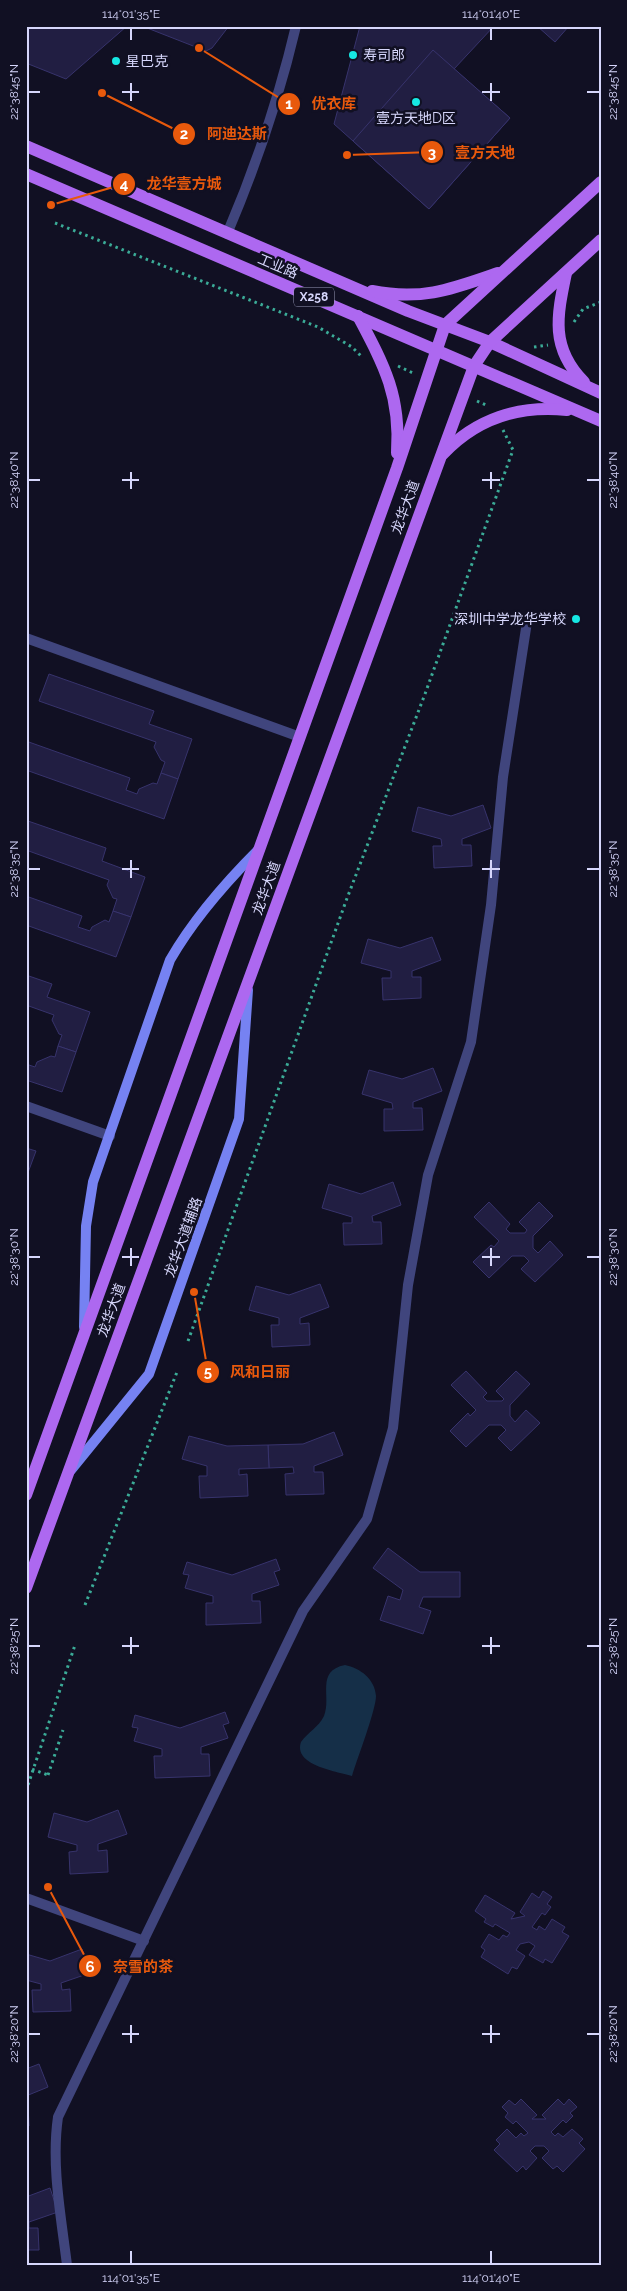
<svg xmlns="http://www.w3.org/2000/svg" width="627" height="2291" font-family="Raleway,'Noto Sans SC',sans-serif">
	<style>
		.water { fill: #152f48 }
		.building { fill: #211e42; stroke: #37336c }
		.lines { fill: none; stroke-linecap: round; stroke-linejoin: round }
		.path { stroke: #3bab97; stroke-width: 3; stroke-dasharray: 2.5 4; stroke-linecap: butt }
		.minor { stroke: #40457d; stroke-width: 10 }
		.secondary { stroke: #7682f2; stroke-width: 10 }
		.primary { stroke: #ad68f0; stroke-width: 12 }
		.path-bridge { stroke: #3bab97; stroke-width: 3; stroke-dasharray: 2.5 4; stroke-linecap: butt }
		.ticks { fill: none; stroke: #d6d6fb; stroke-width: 2 }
		.poi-dot { fill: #16e7e3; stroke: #111023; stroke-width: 2 }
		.labels { text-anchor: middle; stroke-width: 5; stroke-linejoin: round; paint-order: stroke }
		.shield { fill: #111023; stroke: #9b9bba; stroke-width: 1 }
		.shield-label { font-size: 12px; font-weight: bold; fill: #d6d6fb }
		.poi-label { font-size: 14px; fill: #d6d6fb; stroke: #111023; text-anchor: start }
		.street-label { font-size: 14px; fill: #d6d6fb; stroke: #111023 }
		.leader { fill: none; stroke: #e8590c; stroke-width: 2 }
		.callout-dot { fill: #e8590c; stroke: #111023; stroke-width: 2 }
		.mark-label { font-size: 15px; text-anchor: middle; font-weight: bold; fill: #fff }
		.callout-label { font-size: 15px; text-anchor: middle; font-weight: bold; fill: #e8590c; stroke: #111023; stroke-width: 5; stroke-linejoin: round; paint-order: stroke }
		.neatline { fill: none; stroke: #d6d6fb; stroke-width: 2 }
		.ticks-label { font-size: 12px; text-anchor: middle; fill: #d6d6fb }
	</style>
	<rect width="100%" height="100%" fill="#111023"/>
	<path class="water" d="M345 1665C360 1668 375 1679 376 1696 376 1710 357 1759 352 1776 335 1771 293 1765 301 1742 308 1732 318 1728 324 1716 332 1697 315 1671 345 1665Z"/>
	<g class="building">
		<path d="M26 26H127L66 79 26 63Z"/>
		<path d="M142 26H229L212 48 206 51Z"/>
		<path d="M360 26H494L454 69 510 118 429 209 334 124Z"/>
		<path d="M537 26H569L555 42Z"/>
		<path d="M433 50 510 118 429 209 353 141Z"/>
		<path d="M49 674 154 711 149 724 192 739 178 779 161 773 165 762 161 760 154 747 156 742 39 701Z"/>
		<path d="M26 741 130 778 126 790 137 794 139 789 153 783 157 784 161 773 178 779 164 819 26 770Z"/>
		<path d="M483 805 491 828 462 839V845H471L472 866 434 868 433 846H442L441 839 412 831 418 807 451 816Z"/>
		<path d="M28 821 106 848 102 861 145 877 131 917 113 911 117 899 113 898 107 885 109 880 26 850V827Z"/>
		<path d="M26 896 82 916 78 927 90 931 92 927 105 920 109 922 113 911 131 917 116 957 26 925Z"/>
		<path d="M432 937 441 960 412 971V977H421V998L383 1000 382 978H391V971L361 963 368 939 400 948Z"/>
		<path d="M26 975 52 984 47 997 90 1012 76 1052 58 1046 62 1035 59 1034 52 1020 54 1015 26 1005Z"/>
		<path d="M58 1046 76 1052 62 1092 26 1080V1064L35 1067 37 1062 51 1056 55 1057Z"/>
		<path d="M433 1068 442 1091 413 1102V1108H422L423 1130 384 1131V1109H393L392 1103 362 1094 369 1070 402 1079Z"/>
		<path d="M26 1148 36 1151 26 1178Z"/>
		<path d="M393 1182 401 1205 372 1216 373 1222H381L382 1244 344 1245 343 1223H352V1217L322 1208 329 1184 361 1194Z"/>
		<path d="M489 1202 510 1224 506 1229 510 1233H525L527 1230 519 1222 539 1202 553 1216 533 1236V1248L538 1253 550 1241 563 1255 535 1282 521 1269 529 1261 524 1256H512L489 1278 473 1262 491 1245 494 1247 499 1241 474 1217Z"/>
		<path d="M320 1284 329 1307 300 1318V1324L309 1323 310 1345 272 1347 271 1325H279V1318L249 1310 256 1286 289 1295Z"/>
		<path d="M466 1371 487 1393 483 1397 487 1401H502L504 1399 496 1391 516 1371 530 1384 510 1405V1416L515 1422 526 1410 540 1423 511 1451 498 1438 506 1430 501 1425H489L466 1447 450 1431 468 1413 470 1416 476 1410 451 1385Z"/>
		<path d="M334 1432 343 1455 314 1466V1472H323L324 1494 286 1495 285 1474 294 1473 293 1467 269 1468 268 1445 303 1444Z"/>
		<path d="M189 1436 227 1446 268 1445 269 1468 239 1469V1475L247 1474 248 1496 200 1498 199 1476H207V1466L182 1459Z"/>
		<path d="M388 1548 420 1572H460V1597H423L419 1607 431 1611 423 1634 380 1620 388 1596 400 1600 403 1590 373 1568Z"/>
		<path d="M276 1559 280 1570 274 1572 279 1585 252 1594V1601H260L261 1623 206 1625V1603H213V1596L185 1588 189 1575 183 1574 187 1562 232 1575Z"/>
		<path d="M225 1712 229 1723 223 1725 228 1738 201 1747V1754H209L210 1776 155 1778 154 1756H162V1749L134 1741 138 1728 132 1727 135 1715 180 1728Z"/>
		<path d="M118 1810 127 1834 98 1844V1851L107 1850 108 1872 70 1874 69 1852 77 1851V1845L48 1837 54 1813 87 1822Z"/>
		<path d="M543 1891 552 1897 547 1904 551 1907 545 1915 542 1913 532 1927 537 1930 539 1926 545 1930 552 1919 565 1927 562 1932 569 1936 552 1963 545 1959 543 1963 529 1955 535 1946 529 1942 520 1944 516 1950 525 1956 517 1969 512 1967 508 1974 481 1957 485 1950 481 1947 489 1934 499 1940 503 1935 507 1937 510 1933 495 1924 493 1927 484 1922 486 1919 475 1911 485 1895 515 1913 511 1919 525 1916 520 1912 532 1893 539 1898Z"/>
		<path d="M82 1949 90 1973 61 1983 62 1990 70 1989 71 2011 33 2012 32 1990H41V1984L26 1980V1954L50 1961Z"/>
		<path d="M39 2064 48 2087 26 2096V2069Z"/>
		<path d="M521 2099 537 2115 532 2119H546L542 2115 558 2099 564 2105 569 2099 577 2107 570 2113 573 2116 566 2123 563 2120 551 2132 555 2136 558 2133 563 2137 572 2129 583 2139 579 2143 585 2149 563 2172 557 2166 553 2169 542 2158 549 2151 544 2146H535L530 2151 537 2158 526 2170 523 2166 517 2172 494 2150 500 2144 496 2140 507 2129 516 2138 521 2133 524 2136 528 2133 516 2121 513 2124 505 2117 508 2113 502 2107 509 2100 515 2105Z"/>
		<path d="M26 2104H28L29 2126H26Z"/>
		<path d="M50 2188 58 2212 29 2222V2228H38L39 2250H26V2197Z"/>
	</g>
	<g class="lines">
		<g class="path">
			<path d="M55 223 318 327 352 347 362 357"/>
			<path d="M574 322 583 309 601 302"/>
			<path d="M534 347 548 345"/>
			<path d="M398 366 413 373"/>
			<path d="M477 401 488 406"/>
			<path d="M188 1341 346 901 425 694 513 450 503 430"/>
			<path d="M85 1605 177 1372"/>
			<path d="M48 1775 63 1730"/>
			<path d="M26 1791 75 1645"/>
		</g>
		<g class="minor">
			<path d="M227 234C256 166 279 98 296 26"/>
			<path d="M26 638 300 737"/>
			<path d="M26 1106 110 1136"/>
			<path d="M26 1898 144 1941"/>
			<path d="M67 2265C61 2216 51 2165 58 2117L303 1611 367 1519 393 1428 408 1285 428 1175 471 1042 491 905 503 777 527 622"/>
		</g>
		<g class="secondary">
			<path d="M84 1327 86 1226 93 1182 170 960C194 918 225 883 259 849"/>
			<path d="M71 1470 149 1374 239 1119 248 990"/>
		</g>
		<g class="primary">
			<path d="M26 146 408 311 490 342 601 393"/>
			<path d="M26 174 601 421"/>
			<path d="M566 273C557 316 550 348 584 382"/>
			<path d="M372 291C422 301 452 289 498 273"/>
			<path d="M358 316C384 365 401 396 397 453"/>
			<path d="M443 454C476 419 519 405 567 410"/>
			<path d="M26 1495 397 468 445 325 601 182"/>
			<path d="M26 1588 474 366 490 342 601 240"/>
		</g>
		<path class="path-bridge" d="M26 1767 48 1775"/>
	</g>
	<path class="ticks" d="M131 28V40M491 28V40M131 83V101M491 83V101M28 92H40M122 92H139M482 92H500M587 92H600M131 472V489M491 472V489M28 480H40M122 480H139M482 480H500M587 480H600M131 860V878M491 860V878M28 869H40M122 869H139M482 869H500M587 869H600M131 1248V1266M491 1248V1266M28 1257H40M122 1257H139M482 1257H500M587 1257H600M131 1637V1654M491 1637V1654M28 1646H40M122 1646H139M482 1646H500M587 1646H600M131 2025V2043M491 2025V2043M28 2034H40M122 2034H139M482 2034H500M587 2034H600M131 2251V2264M491 2251V2264"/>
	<g class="poi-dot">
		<circle cx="353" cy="55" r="5"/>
		<circle cx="116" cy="61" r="5"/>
		<circle cx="416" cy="102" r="5"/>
		<circle cx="576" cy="619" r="5"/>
	</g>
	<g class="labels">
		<rect class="shield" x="294" y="287.5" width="40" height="19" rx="4"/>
		<g class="shield-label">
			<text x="314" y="301">X258</text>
		</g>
		<g class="poi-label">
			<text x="363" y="60">寿司郎</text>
			<text x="126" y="66">星巴克</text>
			<text x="416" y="123" text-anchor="middle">壹方天地D区</text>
			<text x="566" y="624" text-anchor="end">深圳中学龙华学校</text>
		</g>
		<g class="street-label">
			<text transform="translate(278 266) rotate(23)" y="5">工业路</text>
			<text transform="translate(405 507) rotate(-70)" y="5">龙华大道</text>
			<text transform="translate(266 888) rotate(-70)" y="5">龙华大道</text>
			<text transform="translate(183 1237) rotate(-70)" y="5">龙华大道辅路</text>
			<text transform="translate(111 1310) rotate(-70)" y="5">龙华大道</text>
		</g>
	</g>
	<path class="leader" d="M199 48L289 104M102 93L184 134M347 155L432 152M51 205L124 184M194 1292L208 1372M48 1887L90 1966"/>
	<g class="callout-dot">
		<circle cx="199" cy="48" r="5"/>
		<circle cx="102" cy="93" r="5"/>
		<circle cx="347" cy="155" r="5"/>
		<circle cx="51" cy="205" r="5"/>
		<circle cx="194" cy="1292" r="5"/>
		<circle cx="48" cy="1887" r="5"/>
		<circle cx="289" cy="104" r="12"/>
		<circle cx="184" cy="134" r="12"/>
		<circle cx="432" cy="152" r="12"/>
		<circle cx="124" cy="184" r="12"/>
		<circle cx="208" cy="1372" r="12"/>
		<circle cx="90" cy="1966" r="12"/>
	</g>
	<g class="mark-label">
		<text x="289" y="109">1</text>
		<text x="184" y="139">2</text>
		<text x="432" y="158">3</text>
		<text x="124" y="189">4</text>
		<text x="208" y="1377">5</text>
		<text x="90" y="1972">6</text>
	</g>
	<g class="callout-label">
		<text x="334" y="109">优衣库</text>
		<text x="237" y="139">阿迪达斯</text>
		<text x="485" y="158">壹方天地</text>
		<text x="184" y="189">龙华壹方城</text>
		<text x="260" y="1377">风和日丽</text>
		<text x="143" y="1972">奈雪的茶</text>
	</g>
	<rect width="627" height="2291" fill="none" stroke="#111023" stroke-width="55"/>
	<rect x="28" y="28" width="572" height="2236" class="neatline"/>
	<g class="ticks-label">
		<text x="131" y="18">114°01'35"E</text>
		<text x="491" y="18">114°01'40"E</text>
		<text transform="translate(14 92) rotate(-90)" y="4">22°38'45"N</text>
		<text transform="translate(613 92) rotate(-90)" y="4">22°38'45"N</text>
		<text transform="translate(14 480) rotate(-90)" y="4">22°38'40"N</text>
		<text transform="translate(613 480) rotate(-90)" y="4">22°38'40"N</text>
		<text transform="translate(14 869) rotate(-90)" y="4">22°38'35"N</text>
		<text transform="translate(613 869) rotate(-90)" y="4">22°38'35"N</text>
		<text transform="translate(14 1257) rotate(-90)" y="4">22°38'30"N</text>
		<text transform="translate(613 1257) rotate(-90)" y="4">22°38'30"N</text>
		<text transform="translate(14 1646) rotate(-90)" y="4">22°38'25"N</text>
		<text transform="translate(613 1646) rotate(-90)" y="4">22°38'25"N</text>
		<text transform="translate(14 2034) rotate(-90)" y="4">22°38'20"N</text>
		<text transform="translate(613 2034) rotate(-90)" y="4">22°38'20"N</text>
		<text x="131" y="2282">114°01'35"E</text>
		<text x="491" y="2282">114°01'40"E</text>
	</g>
</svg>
